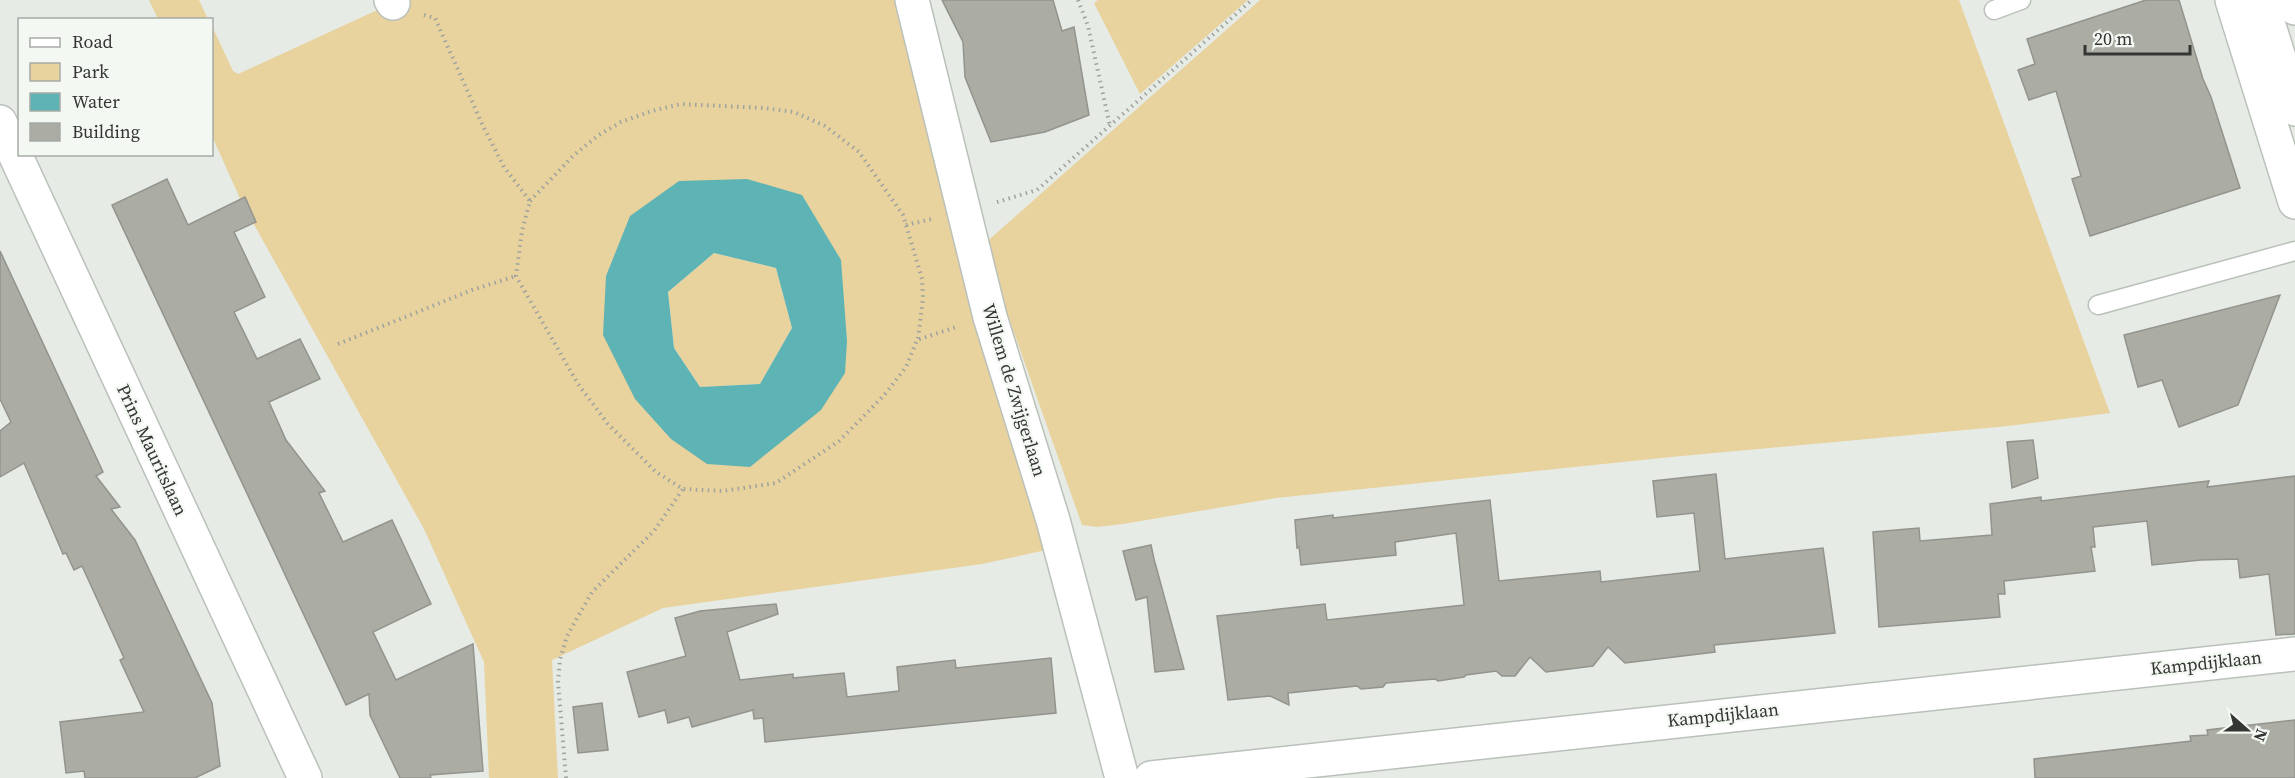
<svg xmlns="http://www.w3.org/2000/svg" width="2295" height="778" font-family="'Source Serif 4',serif">
	<style>
		.green { fill: #e8d29e; fill-rule: evenodd }
		.water { fill: #5eb3b4; fill-rule: evenodd }
		.building { fill: #abaca4; stroke: #93948d; stroke-width: 1.5 }
		.lines { fill: none; stroke-linecap: round; stroke-linejoin: round }
		.lane-casing { stroke: #bac0ba; stroke-width: 21 }
		.street-casing { stroke: #bac0ba; stroke-width: 36 }
		.secondary-casing { stroke: #bac0ba; stroke-width: 36 }
		.path { stroke: #9fa39e; stroke-width: 4; stroke-dasharray: 1.5 4.5; stroke-linecap: butt }
		.lane { stroke: #fff; stroke-width: 18 }
		.street { stroke: #fff; stroke-width: 33 }
		.secondary { stroke: #fff; stroke-width: 33 }
		.labels { text-anchor: middle; stroke-width: 4.5; stroke-linejoin: round; paint-order: stroke }
		.street-label { font-size: 18px; fill: #343634; stroke: #f3f9f2 }
	</style>
	<rect width="100%" height="100%" fill="#e6ebe5"/>
	<g class="green">
		<path d="M149 0H199L208 19H158Z"/>
		<path d="M399 0H900L1051 549 982 564 663 608 552 660 558 778H489L484 662 424 529 242 203 212 136V26L233 71 238 74ZM679 181 841 260 821 410 635 399Z"/>
		<path d="M1098 0H1248L1140 94 1094 3Z"/>
		<path d="M1260 0H1959L2110 413 2008 426 1671 457 1276 498 1123 524 1097 527 1082 525 983 245Z"/>
		<path d="M714 253 776 268 792 328 760 384 700 387 674 348 668 292Z"/>
	</g>
	<path class="water" d="M747 179 802 195 841 260 847 341 845 373 821 410 750 467 707 464 671 439 635 399 603 335 606 276 630 216 679 181ZM714 253 776 268 792 328 760 384 700 387 674 348 668 292Z"/>
	<g class="building">
		<path d="M942 0H1053L1062 31 1074 27 1089 115 1045 132 991 142 965 77 963 42Z"/>
		<path d="M2146 0H2179L2203 79 2211 97 2240 188 2090 236 2072 179 2081 176 2056 91 2029 100 2018 70 2035 64 2027 39Z"/>
		<path d="M167 179 188 225 245 197 256 222 234 232 265 297 234 312 257 359 300 339 320 379 269 402 286 440 325 491 319 493 343 542 392 520 431 604 373 632 396 680 473 644 483 771 430 775 431 778H400L370 715 369 694 346 705 112 205Z"/>
		<path d="M0 251 103 472 96 476 120 507 111 509 135 540 212 703 220 766 195 778H85L84 771 66 773 60 722 144 712 120 660 124 658 82 566 74 570 66 553 63 554 24 463 0 477V431L11 422 0 399Z"/>
		<path d="M2280 295 2238 405 2179 427 2162 380 2138 387 2124 335Z"/>
		<path d="M2033 440 2038 478 2012 488 2007 442Z"/>
		<path d="M1716 474 1725 559 1823 548 1835 633 1714 645 1715 652 1625 663 1608 647 1593 666 1546 672 1530 657 1515 676H1502L1496 671 1466 675 1464 677 1438 681 1435 679 1386 683 1383 687 1361 689 1357 686 1288 693 1289 705 1270 696 1228 700 1217 616 1325 604 1327 620 1464 605 1456 533 1395 542 1396 555 1301 565 1299 547 1297 548 1295 520 1333 515V518L1490 500 1499 581 1600 571 1601 582 1700 571 1694 513 1657 517 1653 481Z"/>
		<path d="M2295 476V634L2276 635 2269 574 2240 578 2238 559 2201 560 2152 565 2147 521 2093 527 2095 547H2091L2095 571 2004 581 2005 594H1998L2000 617 1879 627 1873 532 1919 528 1920 541 1992 535 1990 504 2041 497V501L2209 481 2207 487Z"/>
		<path d="M1151 545 1154 559 1184 669 1155 672 1147 597 1136 600 1123 551Z"/>
		<path d="M776 604 778 614 727 632 740 680 793 674V678L844 673 847 697 899 691 897 667 955 660 956 668 1051 658 1056 713 765 742 763 718 754 719 753 710 692 727 689 717 668 723 665 710 639 717 627 672 686 656 675 618 700 611Z"/>
		<path d="M602 703 608 750 578 753 573 707Z"/>
		<path d="M2295 720V778H2035L2034 759 2191 741 2190 736 2208 735 2207 730Z"/>
	</g>
	<g class="lines">
		<g class="lane-casing">
			<g id="lane">
				<path d="M1994 10 2021 0"/>
				<path d="M2098 305 2295 251"/>
			</g>
		</g>
		<g class="street-casing">
			<g id="street">
				<path d="M391 0 393 3"/>
				<path d="M912 0 990 317 1053 520 1122 778"/>
				<path d="M2232 0 2295 202"/>
				<path d="M0 122 305 778"/>
				<path d="M1151 778 2295 654"/>
			</g>
		</g>
		<g class="secondary-casing">
			<g id="secondary">
				<path d="M2261 0 2295 109"/>
				<path d="M2292 0 2295 8"/>
			</g>
		</g>
		<g class="path">
			<path d="M1078 0 1088 26 1110 126"/>
			<path d="M424 15 435 18 483 126 504 167 530 201 522 231 516 276 578 384 608 424 656 472 683 489 723 491 776 483 839 441 863 417 886 393 906 367 917 340 959 326"/>
			<path d="M530 201 574 155 599 135 621 122 652 111 681 104 764 108 794 112 825 126 859 152 903 215 922 279 923 298 918 339"/>
			<path d="M997 202 1037 190 1252 0"/>
			<path d="M906 225 932 219"/>
			<path d="M338 344 472 290 516 276"/>
			<path d="M566 778 558 682 560 659 567 636 592 592 654 531 683 489"/>
		</g>
		<use href="#lane" class="lane"/>
		<use href="#street" class="street"/>
		<use href="#secondary" class="secondary"/>
	</g>
	<g class="labels">
		<g class="street-label">
			<text transform="translate(1014 390) rotate(73)" y="6">Willem de Zwijgerlaan</text>
			<text transform="translate(152 450) rotate(65)" y="6">Prins Mauritslaan</text>
			<text transform="translate(2206 663) rotate(-6)" y="6">Kampdijklaan</text>
			<text transform="translate(1723 715) rotate(-6)" y="6">Kampdijklaan</text>
		</g>
	</g>
	<rect x="18" y="18" width="195" height="138" fill="#f3f9f2" stroke="#a7aba6" stroke-width="1.5"/>
	<rect x="30" y="38" width="30" height="9" fill="#ffffff" stroke="#a7aba6" stroke-width="1.5"/>
	<text x="72" y="48" font-size="18" fill="#343634">Road</text>
	<rect x="30" y="63" width="30" height="18" fill="#e8d29e" stroke="#a7aba6" stroke-width="1.5"/>
	<text x="72" y="78" font-size="18" fill="#343634">Park</text>
	<rect x="30" y="93" width="30" height="18" fill="#5eb3b4" stroke="#a7aba6" stroke-width="1.5"/>
	<text x="72" y="108" font-size="18" fill="#343634">Water</text>
	<rect x="30" y="123" width="30" height="18" fill="#abaca4" stroke="#a7aba6" stroke-width="1.5"/>
	<text x="72" y="138" font-size="18" fill="#343634">Building</text>
	<g transform="translate(2247 730) rotate(111)" stroke="#f3f9f2" stroke-width="4.5" paint-order="stroke">
	<path d="M0-4.5L10 22L0 15L-10 22Z" fill="#343634"/>
	<text y="-9" font-size="16" font-weight="bold" text-anchor="middle" fill="#343634">N</text>
	</g>
	<path d="M2085 45v9h105v-9" fill="none" stroke="#343634" stroke-width="3"/>
	<text x="2094" y="45" font-size="18" fill="#343634" stroke="#f3f9f2" stroke-width="4.5" paint-order="stroke">20 m</text>
</svg>
